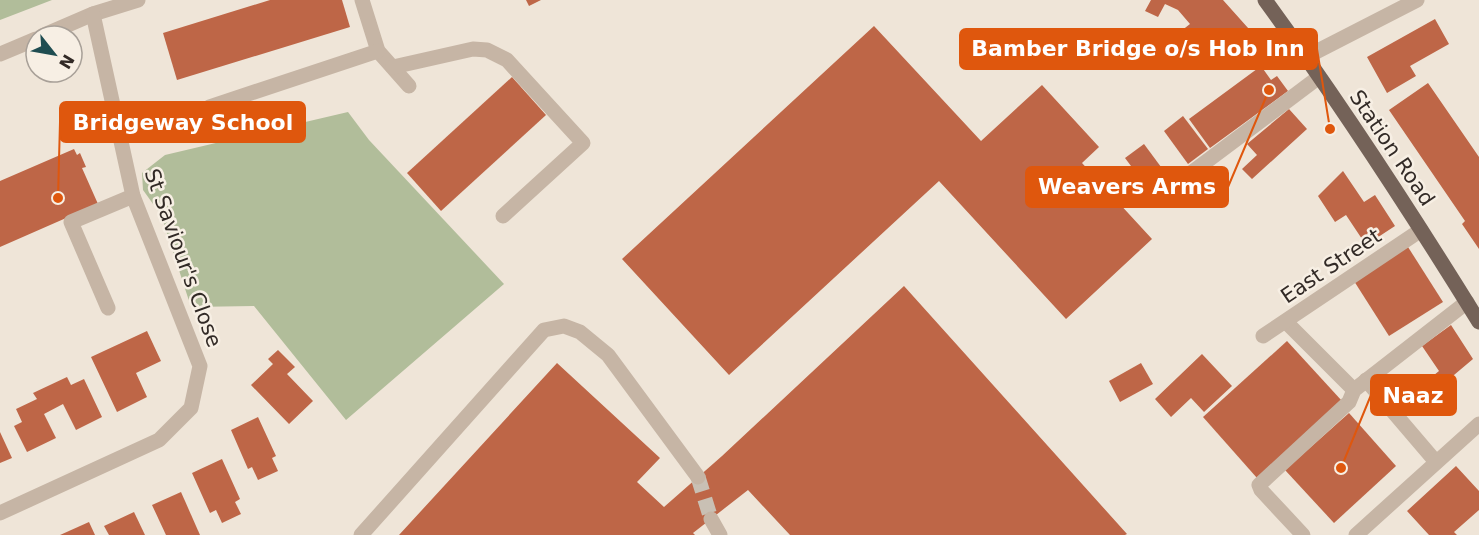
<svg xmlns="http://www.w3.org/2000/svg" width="1479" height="535" font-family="'DejaVu Sans',sans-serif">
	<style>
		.green { fill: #b1bd9a }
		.building { fill: #be6647 }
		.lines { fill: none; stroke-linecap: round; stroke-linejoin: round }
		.minor-tunnel { stroke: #c9c0b4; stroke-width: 15; stroke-dasharray: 15 8; stroke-linecap: butt }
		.minor { stroke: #c6b5a5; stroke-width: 15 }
		.major { stroke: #746258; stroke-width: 15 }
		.labels { text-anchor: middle; stroke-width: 5; stroke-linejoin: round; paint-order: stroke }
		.street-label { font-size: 21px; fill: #322a26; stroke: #f7efe4 }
		.leader { fill: none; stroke: #df570d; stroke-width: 2 }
		.callout-dot { fill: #df570d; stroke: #f7efe4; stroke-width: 2 }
		.callout { fill: #df570d; stroke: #df570d; stroke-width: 2 }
		.callout-label { font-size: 22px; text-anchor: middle; font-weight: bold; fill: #fff }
	</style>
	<rect width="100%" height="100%" fill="#efe5d8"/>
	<g class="green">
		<path d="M0 0H52L0 20Z"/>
		<path d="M348 112 369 140 504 284 346 420 254 306 191 307 161 215 143 190 142 173 165 155Z"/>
	</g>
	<g class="building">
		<path d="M270 0H342L350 27 177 80 163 33Z"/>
		<path d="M526 0H541L529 6Z"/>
		<path d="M1151 0H1223L1257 38 1216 70 1208 60 1218 52 1208 39 1195 49 1181 31 1190 24 1178 10 1165 4 1158 17 1145 11Z"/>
		<path d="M1435 19 1449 44 1410 66 1416 76 1387 93 1367 57Z"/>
		<path d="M874 26 981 141 1042 85 1099 147 1082 163 1152 239 1066 319 939 181 729 375 622 259Z"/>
		<path d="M1261 66 1271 80 1277 76 1288 91 1210 148 1189 119Z"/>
		<path d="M512 77 546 115 441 211 407 173Z"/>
		<path d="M1428 83 1479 157V249L1462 224 1465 221 1389 110Z"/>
		<path d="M1289 109 1307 129 1252 179 1242 169 1257 155 1247 144Z"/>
		<path d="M1183 116 1208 149 1188 164 1164 131Z"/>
		<path d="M1144 144 1164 171 1146 186 1125 158Z"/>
		<path d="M74 149 77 155 80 153 86 167 82 168 98 204 0 247V181Z"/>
		<path d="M1343 171 1364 202 1375 195 1395 226 1366 245 1346 215 1335 222 1318 196Z"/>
		<path d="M1408 247 1443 302 1389 336 1354 281Z"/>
		<path d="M904 286 1127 534 1125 535H790L748 490 693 533 695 535H399L557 363 660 458 637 482 664 507 722 456Z"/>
		<path d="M1451 325 1473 359 1435 391 1428 380 1439 371 1422 346Z"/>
		<path d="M147 331 161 361 136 373 147 397 117 412 91 357Z"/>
		<path d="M1287 341 1342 401 1257 478 1203 417Z"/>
		<path d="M278 350 295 367 287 374 313 401 289 424 251 385 273 364 268 359Z"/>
		<path d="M1202 354 1232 386 1204 412 1191 398 1171 417 1155 399Z"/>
		<path d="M1141 363 1153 384 1120 402 1109 381Z"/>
		<path d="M67 377 71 385 84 379 102 417 76 430 63 404 44 414 56 438 27 452 14 426 22 422 16 409 37 399 33 393Z"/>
		<path d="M1349 413 1396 466 1334 523 1285 470Z"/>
		<path d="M258 417 276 456 272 458 278 471 258 480 252 467 248 469 231 430Z"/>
		<path d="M0 432 12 458 0 463Z"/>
		<path d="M222 459 240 499 235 502 241 514 222 523 216 510 210 513 192 473Z"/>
		<path d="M1456 466 1479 491V510L1454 532 1457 535H1429L1407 511Z"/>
		<path d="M181 492 200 535H166L152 505Z"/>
		<path d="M134 512 145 535H109L104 526Z"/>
		<path d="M89 522 95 535H60Z"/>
	</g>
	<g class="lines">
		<path class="minor-tunnel" d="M698 477 711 519"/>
		<g class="minor">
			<path d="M362 0 378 51 409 86"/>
			<path d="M42 36 93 14 138 0"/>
			<path d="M0 54 36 39"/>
			<path d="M1306 57 1417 0"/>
			<path d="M393 67 473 49 487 50 507 60 583 143 503 216"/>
			<path d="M209 107 378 51"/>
			<path d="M1179 182 1319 77"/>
			<path d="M108 308 71 222 133 196"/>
			<path d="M1286 322 1354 390"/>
			<path d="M1263 336 1421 230"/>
			<path d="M1366 380 1436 462"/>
			<path d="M0 513 159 440 191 408 200 366 133 196 93 14"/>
			<path d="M711 519 720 535"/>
			<path d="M361 535 544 330 564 326 580 332 608 355 698 477"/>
			<path d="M1303 535 1261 490 1259 485 1349 402 1354 390 1467 302"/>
			<path d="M1356 535 1479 424"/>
		</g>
		<path class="major" d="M1265 0C1341 104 1411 212 1479 322"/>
	</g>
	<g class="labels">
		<g class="street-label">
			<text transform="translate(1392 148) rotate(56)" y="7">Station Road</text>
			<text transform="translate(183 258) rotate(70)" y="7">St Saviour's Close</text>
			<text transform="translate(1331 266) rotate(-34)" y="7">East Street</text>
		</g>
	</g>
	<path class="leader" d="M1330 129L1317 49M58 198L60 122M1269 90L1228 187M1341 468L1371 395"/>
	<g class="callout-dot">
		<circle cx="1330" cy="129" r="6"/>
		<circle cx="58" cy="198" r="6"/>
		<circle cx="1269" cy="90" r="6"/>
		<circle cx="1341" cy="468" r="6"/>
	</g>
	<g class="callout">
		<rect x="960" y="29" width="357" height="40" rx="6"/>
		<rect x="60" y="102" width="245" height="40" rx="6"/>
		<rect x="1026" y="167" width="202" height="40" rx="6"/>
		<rect x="1371" y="375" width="85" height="40" rx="6"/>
	</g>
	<g class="callout-label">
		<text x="1138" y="56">Bamber Bridge o/s Hob Inn</text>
		<text x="183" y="130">Bridgeway School</text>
		<text x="1127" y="194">Weavers Arms</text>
		<text x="1413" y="403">Naaz</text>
	</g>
	<g transform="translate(54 54) rotate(121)"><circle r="28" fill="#f7efe4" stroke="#a8a098" stroke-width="1.5"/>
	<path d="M0-4.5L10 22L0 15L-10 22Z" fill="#1f4d51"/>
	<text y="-9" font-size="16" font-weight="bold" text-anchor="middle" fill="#322a26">N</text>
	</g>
</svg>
